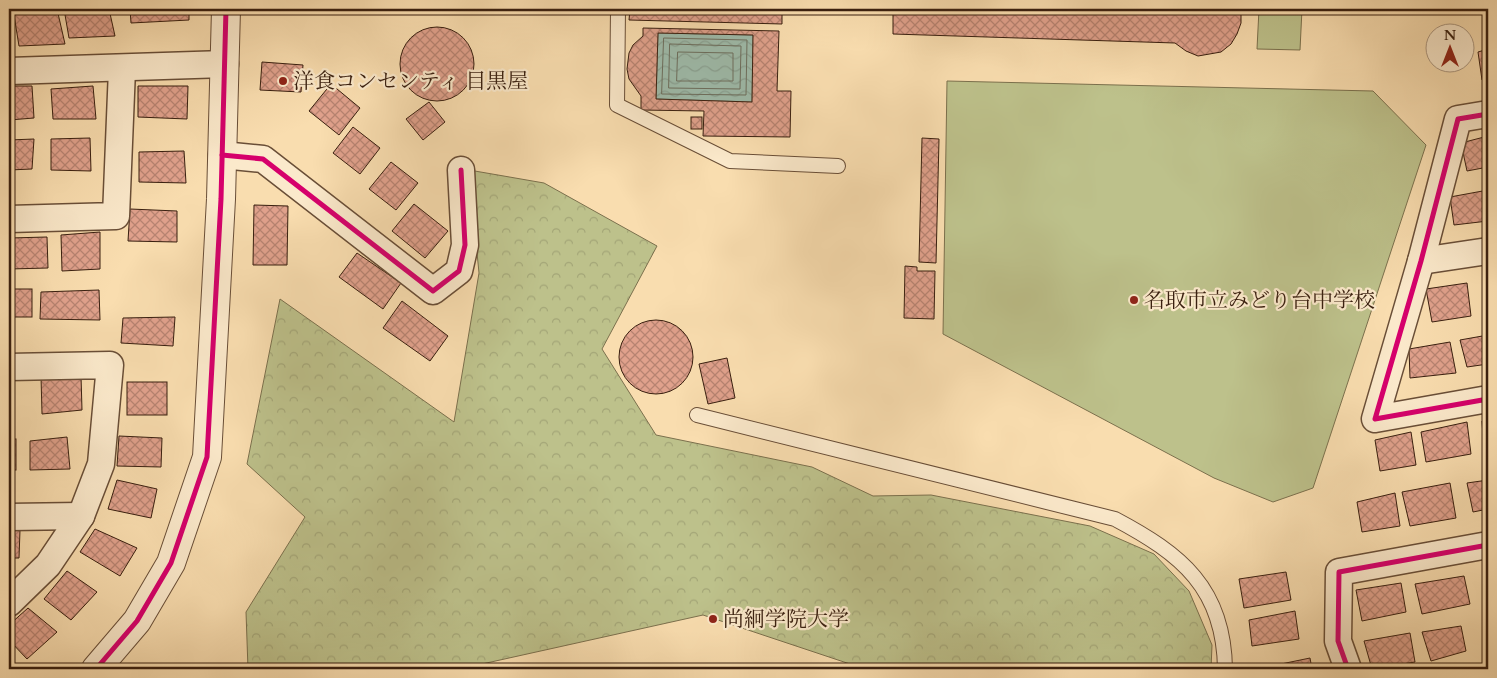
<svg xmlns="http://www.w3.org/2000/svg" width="1497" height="678" font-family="Cardo,'Noto Serif JP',serif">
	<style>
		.forest { fill: url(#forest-crowns); stroke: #7b704d }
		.pitch { fill: #bdc18b; stroke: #7b704d }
		.water { fill: url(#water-waves); stroke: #767d6d }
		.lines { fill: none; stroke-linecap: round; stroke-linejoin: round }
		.shore { stroke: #6c6e5e; stroke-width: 1 }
		.building { fill: url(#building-cross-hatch); stroke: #391f0f; fill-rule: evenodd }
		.service-casing { stroke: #694e37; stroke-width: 16 }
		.minor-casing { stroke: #694e37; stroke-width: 29 }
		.tertiary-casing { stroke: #694e37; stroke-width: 30 }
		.service { stroke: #fbe9cb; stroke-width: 14 }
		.minor { stroke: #fbe9cb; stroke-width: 26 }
		.tertiary { stroke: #fbe9cb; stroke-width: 28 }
		.cycleway-casing { stroke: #fbe9cb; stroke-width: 8 }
		.cycleway { stroke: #d6006c; stroke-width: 5 }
		.poi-dot { fill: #8f2418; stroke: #fbe9cb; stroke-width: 2 }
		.labels { text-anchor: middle; stroke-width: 4.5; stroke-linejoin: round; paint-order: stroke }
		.poi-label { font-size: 21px; fill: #391f0f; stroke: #fbe9cb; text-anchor: start }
	</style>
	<defs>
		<pattern id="forest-crowns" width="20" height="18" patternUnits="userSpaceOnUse" patternTransform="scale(1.25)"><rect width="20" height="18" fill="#bdc18b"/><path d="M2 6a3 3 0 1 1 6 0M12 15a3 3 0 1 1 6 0" fill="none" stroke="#a3a577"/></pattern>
		<pattern id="water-waves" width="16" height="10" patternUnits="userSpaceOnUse" patternTransform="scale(1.25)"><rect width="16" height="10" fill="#9ebcac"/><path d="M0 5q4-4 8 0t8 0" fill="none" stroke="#89a193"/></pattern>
		<pattern id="building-cross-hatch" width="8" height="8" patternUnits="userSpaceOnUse" patternTransform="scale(1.25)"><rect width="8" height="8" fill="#e0a18c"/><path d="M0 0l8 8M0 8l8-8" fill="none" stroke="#b78371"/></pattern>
	</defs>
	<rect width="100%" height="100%" fill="#f9ddaf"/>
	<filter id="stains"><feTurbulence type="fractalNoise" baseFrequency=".004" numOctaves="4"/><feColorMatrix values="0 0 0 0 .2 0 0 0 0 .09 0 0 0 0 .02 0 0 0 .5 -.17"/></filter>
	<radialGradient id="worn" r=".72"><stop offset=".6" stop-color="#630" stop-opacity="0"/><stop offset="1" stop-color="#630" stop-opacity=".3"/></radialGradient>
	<path class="forest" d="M469 170 544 183 657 246 602 349 656 435 812 467 873 496 931 495 1090 526 1154 554 1189 591 1212 645 1211 669H865L703 615 473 666 472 669H248L246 612 305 517 247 464 280 299 454 422 479 273Z"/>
	<g class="pitch">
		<path d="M1259 9H1302L1300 50 1257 49Z"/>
		<path d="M1391 9H1434V13L1391 12Z"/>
		<path d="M947 81 1373 91 1426 145 1313 488 1273 502 1214 478 943 334Z"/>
	</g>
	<path class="water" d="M658 33 753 35 752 102 656 99Z"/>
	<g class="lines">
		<g class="shore">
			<path d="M664 38 747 40 746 95 662 94Z"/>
			<path d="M670 44 741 46 740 89 669 88Z"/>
			<path d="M678 52 733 53V81H677Z"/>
		</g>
	</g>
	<g class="building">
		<path d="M13 9H57L65 44 19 46Z"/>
		<path d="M64 9H109L115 36 69 38Z"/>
		<path d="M130 9H189V20L131 23Z"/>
		<path d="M630 9H782V24L629 20Z"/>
		<path d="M893 9H1241V23L1237 34 1231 44 1221 52 1198 56 1186 51 1175 43 893 34Z"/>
		<circle cx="437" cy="64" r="37"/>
		<path d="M9 28 13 45H9Z"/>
		<path d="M643 28 779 31 777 91H791L790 137 703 136 704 111 641 110V96L629 79 627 69 629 53 633 45 643 36ZM658 33 753 35 752 102 656 99Z"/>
		<path d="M1488 49V79L1482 80 1478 52Z"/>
		<path d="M262 62 303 65 301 92 260 90Z"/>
		<path d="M331 84 360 108 339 135 309 111Z"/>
		<path d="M9 86H32L34 118 9 120Z"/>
		<path d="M93 86 96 119H53L51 89Z"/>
		<path d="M138 86H188L187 119 138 117Z"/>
		<path d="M429 102 445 122 423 140 406 119Z"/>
		<rect x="691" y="117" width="11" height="12"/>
		<path d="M353 127 380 148 360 174 333 153Z"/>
		<path d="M1488 136V167L1467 171 1461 143Z"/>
		<path d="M90 138 91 171 51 170V139Z"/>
		<path d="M922 138 939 139 936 263 919 262Z"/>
		<path d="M34 139 32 169 9 170V140Z"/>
		<path d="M184 151 186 183 139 182V152Z"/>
		<path d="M391 162 418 183 396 210 369 189Z"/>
		<path d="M1488 190V221L1454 225 1450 197Z"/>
		<path d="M414 204 448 231 425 258 392 231Z"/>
		<path d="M254 205 288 206 287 265H253Z"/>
		<path d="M130 209 177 211V242L128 241Z"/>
		<path d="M100 232V269L62 271 61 235Z"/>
		<path d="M47 237 48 268 9 269V238Z"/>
		<path d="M357 253 401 283 383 309 339 277Z"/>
		<path d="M905 266 917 267V271H935L934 319 904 318Z"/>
		<path d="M1467 283 1471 316 1432 322 1426 289Z"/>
		<rect x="9" y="289" width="23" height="28"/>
		<path d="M99 290 100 320 40 319 41 292Z"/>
		<path d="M402 301 448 336 430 361 383 328Z"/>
		<path d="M175 317 173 346 121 343 123 318Z"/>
		<circle cx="656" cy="357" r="37"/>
		<path d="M1488 335V364L1467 367 1460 340Z"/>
		<path d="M1450 342 1456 373 1410 378 1409 349Z"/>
		<path d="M727 358 735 398 708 404 699 364Z"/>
		<path d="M41 376H81L82 410 42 414Z"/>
		<rect x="127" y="382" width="40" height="33"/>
		<path d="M9 383H12L14 417H9Z"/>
		<path d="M1488 420V452H1484L1482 421Z"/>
		<path d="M1467 422 1471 454 1426 462 1421 432Z"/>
		<path d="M1411 432 1416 465 1380 471 1375 440Z"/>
		<path d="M119 436 162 438 161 467 117 466Z"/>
		<path d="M67 437 70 469 30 470V441Z"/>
		<rect x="9" y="439" width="7" height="31"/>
		<path d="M117 480 157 489 151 518 108 509Z"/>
		<path d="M1488 480V509L1473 512 1467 483Z"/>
		<path d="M1450 483 1456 518 1410 526 1402 492Z"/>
		<path d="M1395 493 1400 526 1362 532 1357 502Z"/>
		<path d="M95 529 137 548 120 576 80 552Z"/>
		<path d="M9 530H20L19 558H9Z"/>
		<path d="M67 571 97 592 71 620 44 599Z"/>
		<path d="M1286 572 1291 600 1244 608 1239 579Z"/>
		<path d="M1464 576 1470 604 1422 614 1415 584Z"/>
		<path d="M1401 583 1406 612 1362 621 1356 590Z"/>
		<path d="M28 608 57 632 27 659 9 640V625Z"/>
		<path d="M1295 611 1299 639 1252 646 1249 620Z"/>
		<path d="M1461 626 1466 651 1431 661 1422 632Z"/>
		<path d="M1410 633 1415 662 1372 669 1364 641Z"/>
		<path d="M1310 658 1312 669H1257Z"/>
	</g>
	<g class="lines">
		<g class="service-casing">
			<g id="service">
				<path d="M618 9 617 105 730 161 838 166"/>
				<path d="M697 415 1115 519C1181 554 1224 588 1225 669"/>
			</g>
		</g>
		<g class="minor-casing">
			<g id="minor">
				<path d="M9 71 225 64"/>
				<path d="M1488 114 1458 119 1421 261 1375 419 1488 399"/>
				<path d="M222 155 263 159 433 291 459 271 465 245 461 170"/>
				<path d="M9 219 116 216 122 69"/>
				<path d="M1421 261 1488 251"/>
				<path d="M9 367 110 365 101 464 81 516 48 565 9 603"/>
				<path d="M9 517 81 516"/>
				<path d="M1348 669 1338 641 1339 572 1488 545"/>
			</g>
		</g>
		<g class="tertiary-casing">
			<path id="tertiary" d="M96 669 137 621 171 563 207 457 221 199 226 9"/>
		</g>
		<use href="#service" class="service"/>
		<use href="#minor" class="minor"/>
		<use href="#tertiary" class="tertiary"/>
		<g class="cycleway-casing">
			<g id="cycleway">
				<path d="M1488 114 1458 119 1421 261 1375 419 1488 399"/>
				<path d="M222 155 263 159 433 291 459 271 465 245 461 170"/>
				<path d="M96 669 137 621 171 563 207 457 221 199 226 9"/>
				<path d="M1348 669 1338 641 1339 572 1488 545"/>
			</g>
		</g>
		<use href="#cycleway" class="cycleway"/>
	</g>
	<g class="poi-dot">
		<circle cx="283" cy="81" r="5"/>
		<circle cx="1134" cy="300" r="5"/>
		<circle cx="713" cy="619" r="5"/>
	</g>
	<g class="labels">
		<g class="poi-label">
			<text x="293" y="88">洋食コンセンティ 目黒屋</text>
			<text x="1144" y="307">名取市立みどり台中学校</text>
			<text x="723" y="626">尚絅学院大学</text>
		</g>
	</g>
	<rect width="1497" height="678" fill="none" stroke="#f9ddaf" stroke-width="30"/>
	<rect x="10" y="10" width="1477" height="658" fill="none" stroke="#391f0f" stroke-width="2.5"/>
	<rect x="15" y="15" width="1467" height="648" fill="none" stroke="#391f0f"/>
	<g transform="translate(1450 48)"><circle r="24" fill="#fbe9cb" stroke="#ad9880"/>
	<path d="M0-4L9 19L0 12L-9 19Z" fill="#8f2418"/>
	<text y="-8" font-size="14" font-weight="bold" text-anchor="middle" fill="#391f0f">N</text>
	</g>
	<rect width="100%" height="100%" filter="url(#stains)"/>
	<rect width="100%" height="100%" fill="url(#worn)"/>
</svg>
